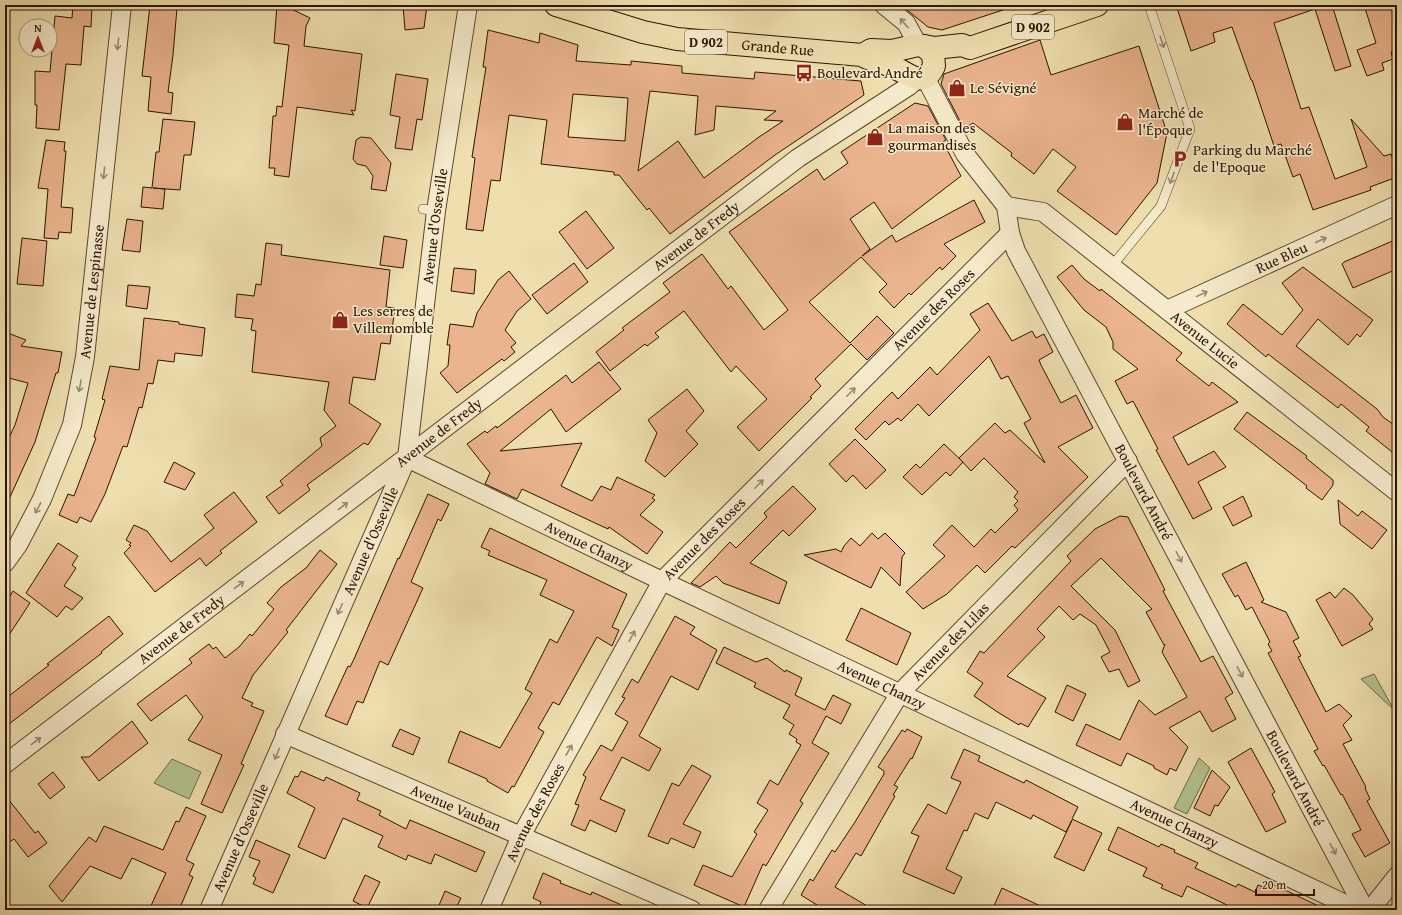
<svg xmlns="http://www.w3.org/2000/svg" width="1402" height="915" font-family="'Gentium Book Plus',serif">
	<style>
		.green { fill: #b3c38f; stroke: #6f6c48 }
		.building { fill: #eab48e; stroke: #2b1400; fill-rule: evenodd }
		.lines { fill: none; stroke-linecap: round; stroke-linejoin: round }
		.service-casing { stroke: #5c472c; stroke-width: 10 }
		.minor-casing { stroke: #5c472c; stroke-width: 20 }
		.primary-casing { stroke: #2b1400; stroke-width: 24 }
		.service { stroke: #f5eacb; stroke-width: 9 }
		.minor { stroke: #f5eacb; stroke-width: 18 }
		.primary { stroke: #efdfaf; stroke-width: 22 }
		.oneway { stroke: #9a8a70 }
		.labels { text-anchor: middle; stroke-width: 3; stroke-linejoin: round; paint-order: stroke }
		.shield { fill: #f5eacb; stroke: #68543d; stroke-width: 1 }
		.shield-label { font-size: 14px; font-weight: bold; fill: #2b1400 }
		.street-label { font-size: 15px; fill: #2b1400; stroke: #f5eacb }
		.poi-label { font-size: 15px; fill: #2b1400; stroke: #f5eacb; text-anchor: start }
	</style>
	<rect width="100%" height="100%" fill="#efdfaf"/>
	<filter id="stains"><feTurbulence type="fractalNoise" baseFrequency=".005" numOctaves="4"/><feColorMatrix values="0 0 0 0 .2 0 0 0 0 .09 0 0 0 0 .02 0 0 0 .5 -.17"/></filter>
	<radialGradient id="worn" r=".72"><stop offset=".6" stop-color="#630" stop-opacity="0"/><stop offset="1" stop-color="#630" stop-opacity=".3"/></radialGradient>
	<g class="green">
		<path d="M1374 674 1394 710 1361 679Z"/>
		<path d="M1199 758 1210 768 1187 814 1174 808Z"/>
		<path d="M172 759 201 772 189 799 154 783Z"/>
	</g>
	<g class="building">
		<path d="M73 5H92L91 27 84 26 81 65 66 64 59 130 36 128 37 105H35V71L50 72 55 16 72 18Z"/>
		<path d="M150 5 177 8 173 55 168 92 173 93 171 114 148 111 151 77 142 76Z"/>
		<path d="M277 5H283L310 18 306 26 304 46 362 54 355 111 351 110 354 115 297 107 289 177 274 175 275 168H269L273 116H276L277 106 282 107 289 45 274 43Z"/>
		<path d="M403 5H427L424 28 405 30Z"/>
		<path d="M901 5H1009V8L942 30 928 27Z"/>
		<path d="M1176 5H1332L1351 66 1335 71 1315 9 1274 23 1301 109 1309 107 1335 179 1367 167 1351 119 1384 156 1391 154 1397 171V177L1370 187 1371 190 1313 210 1300 174 1293 177 1281 144 1274 146 1252 80H1251L1232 27 1213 33 1215 42 1191 51Z"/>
		<path d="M1364 5H1390L1397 25V50L1391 52 1393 59 1382 63 1384 70 1367 76 1357 50 1376 43Z"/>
		<path d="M488 30 539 43 540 33 578 45 576 61 631 65V61L682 66V73L754 79 755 72 861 81 864 95 775 155 670 234 649 208 647 210 619 175H614V172L541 164 547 120 509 115 500 181 491 180 483 231 466 229 475 158 472 157 486 67H483ZM650 91 698 96 695 135 714 130 716 106 776 111 764 120 783 121 759 137 704 178 678 141 638 171ZM573 94 628 98 625 141 568 137Z"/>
		<path d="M1040 40 1051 75 1139 46 1167 133 1157 183 1116 235 1057 191 1076 167 1053 149 1034 174 1011 156 1012 153 973 123 964 129 941 84 944 74Z"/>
		<path d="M396 74 428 79 422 120 417 119 412 150 395 148 400 117 390 115Z"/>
		<path d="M915 103 928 106 946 140 943 142 961 176 892 229 874 202 850 219 870 249 862 256 892 235 896 242 974 200 985 222 944 244 956 256 942 270 940 267 911 295 909 293 894 308 879 292 887 284 861 257 809 302 850 343 877 316 894 333 867 360 851 344 815 379 821 386 810 397 812 398 759 451 737 427 767 399 736 366 731 372 684 311 655 333 659 337 647 346 645 344 610 371 596 352 624 330 622 328 670 292 663 283 702 254 728 289 731 286 764 330 788 310 729 232 817 169 824 180 848 163 841 152Z"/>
		<path d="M163 119 195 122 191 155H184L180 190 153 188 165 189 163 209 141 207 143 187 152 188 156 152H159Z"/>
		<path d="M361 137 371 138 391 163 386 191 371 189 373 176 366 166 357 164 353 159 356 140Z"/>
		<path d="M46 140 65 142 64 151H66L61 207 73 208 71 233 59 232 58 239 44 238 48 189 38 188Z"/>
		<path d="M586 211 614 248 587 269 559 232Z"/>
		<path d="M127 219 143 221 140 252 122 250Z"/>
		<path d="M384 236 407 240 403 268 380 265Z"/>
		<path d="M22 238 47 241 43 286 17 284Z"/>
		<path d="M1397 239V269L1353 288 1342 264 1344 262Z"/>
		<path d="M266 243 282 245 281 255 390 270 386 307 395 308 390 344 381 343 375 380 353 377 349 403 381 424 368 445 364 443 307 485 310 490 279 514 266 497 283 485 280 481 322 446 320 438 336 426 324 410 329 382 252 372 256 331 251 330 253 319 235 317 237 294 254 296 256 284 261 285Z"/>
		<path d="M574 263 588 282 547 314 532 295Z"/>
		<path d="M1072 265 1084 279 1100 291 1101 289 1182 353 1176 360 1209 386 1212 382 1238 402 1173 437 1188 465 1214 451 1226 467 1198 482 1212 509 1193 519 1156 450 1158 449 1133 401 1127 404 1115 381 1138 369 1113 349V342L1106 327 1084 310 1057 277Z"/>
		<path d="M1303 267 1373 320 1360 337 1357 334 1348 345 1318 319 1296 346 1377 409 1383 417 1397 427V456L1366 431 1369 427 1341 404 1338 408 1268 354 1266 357 1227 324 1243 304 1282 335 1303 310 1282 283Z"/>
		<path d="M454 268 476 270 474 294 451 291Z"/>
		<path d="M509 271 531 299 517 311 505 330 516 343 511 347 515 352 504 361 502 359 457 393 440 373 448 366 450 345H447L450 324 473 327 477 313 498 280Z"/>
		<path d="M128 285 150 287 147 309 126 306Z"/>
		<path d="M988 303 1012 341 1032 331 1036 338 1044 334 1053 352 1039 360 1041 365 1061 403 1076 395 1093 428 1058 447 1088 477 1015 548 1012 546 985 573 977 565 947 594 923 609 906 592 945 556 933 545 952 525 974 547 991 529 995 533 1018 510 1014 505 1018 501 1014 497 1018 492 984 458 971 471 959 458 995 423 1005 433 1010 430 1045 463 1024 423 1031 419 1008 376 1001 379 989 356 929 416 918 404 901 421 898 418 889 425 885 421 866 440 855 429 892 392 898 399 930 367 937 375 980 330 970 314Z"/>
		<path d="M144 318 179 322V324L205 328 202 356 175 353 174 362 158 360 153 384 148 383 142 408 139 407 127 447 123 446 105 494 91 522 80 517 77 523 59 515 68 494 74 496 96 438 94 437 105 400 102 399 110 366 139 370Z"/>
		<path d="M5 332 26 340 21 346 62 352 58 373H56L35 442 5 508V446L15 425 28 383 5 377Z"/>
		<path d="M599 362 621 389 566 432 551 409 500 451 582 443 561 486 592 501 601 486 611 490 617 477 655 495 652 498 655 500 640 515 663 532 647 554 609 527 608 529 522 489 517 499 485 484 490 473 467 444 485 431 487 433 496 426 497 428 566 375 572 383Z"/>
		<path d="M687 389 704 411 686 431 698 444 665 477 645 461 657 433 648 420Z"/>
		<path d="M1247 412 1307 456 1306 458 1333 480V485L1322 500 1306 488 1307 486 1234 429Z"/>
		<path d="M855 439 886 470 866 489 853 475 846 482 829 464Z"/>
		<path d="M944 444 963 462 950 476 946 472 922 495 903 477 916 464 920 468Z"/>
		<path d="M174 462 195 473 185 490 164 482Z"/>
		<path d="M793 486 816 509 789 536 783 530 750 563 787 582 779 604 723 583 716 576 700 587 691 583 730 542 736 548 767 517 764 513Z"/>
		<path d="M234 492 257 522 220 551 222 553 206 566 200 558 155 592 124 553 131 546 129 545 131 543 126 540 134 525 147 531 171 562 214 528 204 515Z"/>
		<path d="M428 494 449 504 441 521 438 519 411 582 423 588 388 665 380 661 363 703 357 701 347 725 325 716 348 666 350 667 354 659 398 558 399 559Z"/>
		<path d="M1243 496 1252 516 1233 526 1223 507Z"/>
		<path d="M1338 500 1358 516 1362 511 1387 530 1372 549 1340 524Z"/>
		<path d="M1120 516 1128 517 1165 590 1163 591 1201 662 1213 656 1233 693 1225 698 1236 719 1212 732 1200 711 1169 728 1188 747 1176 771 1170 768 1167 775 1154 768V766L1127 753 1121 766 1076 745 1086 724 1120 740 1139 700 1155 715 1187 697 1162 652 1165 644 1164 645 1146 612 1152 609 1101 558 1071 586 1115 630 1140 681 1128 687 1119 669 1109 672 1101 657 1110 652 1096 625 1080 614 1073 620 1059 606 1037 629 1045 637 1007 676 1046 698 1028 727 1020 723 1019 725 999 713 974 696 983 683 967 672 980 651 984 653 1071 561 1067 556 1095 529Z"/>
		<path d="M490 528 627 594 612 627 619 630 612 646 597 637 559 705 553 702 538 728 544 732 514 787 512 786 508 793 487 781V779L448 762 460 731 500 748 532 693 525 689 550 639 557 643 574 611 540 595 547 580 488 555 490 551 481 547Z"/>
		<path d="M872 533 878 539 885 533 905 553 902 557 900 586 881 567 871 588 804 555 836 549 841 552 844 546 851 538 860 546Z"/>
		<path d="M58 543 78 556 72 565 76 568 64 586 83 598 72 610 66 606 57 617 26 593Z"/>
		<path d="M320 550 337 564 286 630 288 632 253 675 242 698 253 703 251 706 264 711 241 764 244 765 222 813 201 804 222 755 188 740 203 717 186 695 151 721 137 704 192 663 189 659 209 644 213 649 216 647 225 658 239 647 250 634 252 636 274 609 267 603 281 587 306 568Z"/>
		<path d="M1246 562 1264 600 1261 602 1286 612 1299 638 1293 641 1301 656 1298 657 1326 712 1339 704 1352 716 1343 725 1352 740 1343 744 1366 787 1365 788 1370 799 1367 801 1390 843 1365 857 1352 834 1361 830 1342 794 1341 795 1324 765 1323 766 1314 751 1318 749 1268 653 1272 651 1268 644 1270 642 1252 607 1246 610 1238 595 1235 597 1222 574Z"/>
		<path d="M1344 588 1353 595 1373 619 1369 624 1373 629 1342 646 1316 600 1330 592 1335 598Z"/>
		<path d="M13 591 30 603 5 641V604Z"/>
		<path d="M861 608 911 633 897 665 846 640Z"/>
		<path d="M109 616 123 634 101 652 102 653 5 727V699L49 665 47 664Z"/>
		<path d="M675 616 695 627 690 634 717 650 698 690 671 676 639 736 661 749 649 771 622 757 600 799 625 810 616 832 590 820 585 831 571 825 579 805 575 804 586 777 583 775 601 745 612 751 628 722 615 714 625 698 622 697 632 679 638 683Z"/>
		<path d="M724 647 756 662 767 658 785 672 786 670 802 678 795 695 825 710 833 695 851 704 841 724 826 716 812 743 829 753 800 801 803 803 791 823 766 866 763 864 744 907 694 885 703 865 732 877 757 834 754 832 768 810 757 803 770 780 778 785 801 745 796 742 797 739 789 734 794 725 783 718 790 705 754 687 756 683 716 663Z"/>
		<path d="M1067 685 1086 694 1073 721 1055 712Z"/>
		<path d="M132 721 148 743 99 781 81 757H89Z"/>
		<path d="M400 729 420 738 413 755 392 746Z"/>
		<path d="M907 729 922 737 912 759 911 758 894 785 898 787 893 795 895 796 861 856 856 853 835 887 874 910H825L801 895 810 879 813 881 832 850 835 852 855 822 884 774V771L878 767 902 730 905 732Z"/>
		<path d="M1251 748 1275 792 1272 794 1286 822 1266 832 1228 762Z"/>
		<path d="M964 749 980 756 978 761 1024 783 1026 780 1078 807 1072 819 1102 833 1084 871 1054 857 1059 848 1072 820 1066 832 1033 815 1031 819 996 802 988 819 975 813 967 831 964 830 946 869 962 877 954 894 903 872 919 836 911 833 928 804 946 814 961 782 951 778Z"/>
		<path d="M692 765 711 776 683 824 701 832 694 848 671 838 668 844 648 836 672 783 679 786Z"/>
		<path d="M1212 770 1230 787 1218 806 1215 805 1210 816 1194 808Z"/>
		<path d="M301 771 324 781 326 777 360 793 357 800 381 811 379 815 406 829 410 820 485 852 476 872 435 854 431 864 408 855 406 860 378 847 383 836 343 818 325 859 298 847 315 808 287 793 295 776 298 777Z"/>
		<path d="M53 772 65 787 50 799 38 784Z"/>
		<path d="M5 795 35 833 38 831 47 843 28 857 14 839 5 845Z"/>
		<path d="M186 807 206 816 186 860 194 864 189 875 193 877 179 910H149L166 873 132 858 121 879 90 866 62 902 49 886 89 837 96 842 104 826 163 850 176 821 179 822Z"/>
		<path d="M1118 827 1159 847 1161 844 1175 850 1174 852 1198 863 1195 868 1236 887 1238 884 1255 892 1258 885 1263 887 1266 881 1327 910H1225L1227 905 1187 886 1182 897 1161 888 1163 885 1143 876 1147 868 1108 850Z"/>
		<path d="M256 840 290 855 273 893 253 884 256 878 253 876 260 861 249 857Z"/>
		<path d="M543 873 561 881 560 883 591 895 592 892 633 910H538L541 902 533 898Z"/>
		<path d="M365 875 380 882 367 908 353 901Z"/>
		<path d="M1002 888 1049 910H992Z"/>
		<path d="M445 891 461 898 455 910H437Z"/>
	</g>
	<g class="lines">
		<g class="service-casing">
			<g id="service">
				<path d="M423 209 436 211"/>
				<path d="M1112 266 1161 206 1190 129 1149 5"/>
			</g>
		</g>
		<g class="minor-casing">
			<g id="minor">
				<path d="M884 5 906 23 918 45"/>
				<path id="s1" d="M925 77 965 154 1006 206 1010 233 1016 251 1365 910"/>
				<path id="s2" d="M1006 206 1043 212 1397 492"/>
				<path id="s3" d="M1167 310 1397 205"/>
				<path id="s4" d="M407 458 662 581 1358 910"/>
				<path id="s5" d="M5 563 18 545 42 499 72 425 85 357 122 5"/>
				<path id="s6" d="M285 734 692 910"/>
				<path id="s7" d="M5 764 798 158 909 86 917 79"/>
				<path id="s8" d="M209 910 407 458 436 211 468 5"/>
				<path id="s9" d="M489 910 521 836 662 581 1010 233"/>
				<path id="s10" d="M768 910 900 693 1128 461"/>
				<path d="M1370 910 1397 876"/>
			</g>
		</g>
		<g class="primary-casing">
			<g id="primary">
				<path id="s11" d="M556 5 643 32 677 39 862 55C871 61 881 61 891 66 907 72 923 91 934 66L933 54 924 46"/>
				<path d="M866 53 871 50 892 51 918 45 935 48 962 45 970 48 1097 5"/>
			</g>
		</g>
		<use href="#service" class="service"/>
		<use href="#minor" class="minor"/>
		<use href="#primary" class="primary"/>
	</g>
	<defs><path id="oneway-shaft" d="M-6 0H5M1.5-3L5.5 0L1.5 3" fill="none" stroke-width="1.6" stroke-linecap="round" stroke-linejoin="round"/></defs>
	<g class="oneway">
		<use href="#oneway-shaft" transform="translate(904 23) rotate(-131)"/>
		<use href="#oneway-shaft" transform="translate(1162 42) rotate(72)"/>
		<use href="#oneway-shaft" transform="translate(118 44) rotate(96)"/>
		<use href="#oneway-shaft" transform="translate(104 173) rotate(96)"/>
		<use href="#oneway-shaft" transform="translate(1172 178) rotate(110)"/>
		<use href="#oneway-shaft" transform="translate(1321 240) rotate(-24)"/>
		<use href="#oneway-shaft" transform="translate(1202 294) rotate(-25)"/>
		<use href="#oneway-shaft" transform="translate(80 386) rotate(101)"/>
		<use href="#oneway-shaft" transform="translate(851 392) rotate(-45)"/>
		<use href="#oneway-shaft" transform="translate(759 484) rotate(-45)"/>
		<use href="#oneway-shaft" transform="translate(343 506) rotate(-37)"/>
		<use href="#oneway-shaft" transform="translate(38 508) rotate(118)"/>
		<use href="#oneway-shaft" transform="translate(1179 557) rotate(62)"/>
		<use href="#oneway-shaft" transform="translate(239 585) rotate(-37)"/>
		<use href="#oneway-shaft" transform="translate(340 609) rotate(114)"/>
		<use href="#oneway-shaft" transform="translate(632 636) rotate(-61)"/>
		<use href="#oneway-shaft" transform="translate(1240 672) rotate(62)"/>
		<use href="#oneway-shaft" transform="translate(36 741) rotate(-37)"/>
		<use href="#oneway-shaft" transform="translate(569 750) rotate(-61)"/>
		<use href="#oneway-shaft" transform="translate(277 754) rotate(113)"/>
		<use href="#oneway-shaft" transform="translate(1333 849) rotate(62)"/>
	</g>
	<defs>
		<g id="bus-bare" transform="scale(1.38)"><path d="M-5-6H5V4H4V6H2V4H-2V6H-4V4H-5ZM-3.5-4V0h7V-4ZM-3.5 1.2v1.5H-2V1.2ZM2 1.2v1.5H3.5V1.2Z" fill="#8f2418" stroke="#f5eacb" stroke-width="2.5" paint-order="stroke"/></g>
		<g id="shop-bare" transform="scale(1.38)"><path d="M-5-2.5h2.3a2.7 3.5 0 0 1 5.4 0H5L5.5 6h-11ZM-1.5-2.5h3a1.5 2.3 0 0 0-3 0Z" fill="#8f2418" stroke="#f5eacb" stroke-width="2.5" paint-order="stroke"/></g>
		<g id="parking-bare" transform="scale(1.38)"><path d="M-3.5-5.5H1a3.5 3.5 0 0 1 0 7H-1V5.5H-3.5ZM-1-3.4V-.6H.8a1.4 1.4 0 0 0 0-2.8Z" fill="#8f2418" stroke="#f5eacb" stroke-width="2.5" paint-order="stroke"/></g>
	</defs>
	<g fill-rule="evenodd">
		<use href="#bus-bare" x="804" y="73"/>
		<use href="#shop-bare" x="957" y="88"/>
		<use href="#shop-bare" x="1125" y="122"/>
		<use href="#shop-bare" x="875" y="137"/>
		<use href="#parking-bare" x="1180" y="159"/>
		<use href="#shop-bare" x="340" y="320"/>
	</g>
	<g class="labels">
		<g class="shield">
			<rect x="1012" y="15" width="42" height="24" rx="3"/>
			<rect x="685" y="30" width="42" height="24" rx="3"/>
		</g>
		<g class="shield-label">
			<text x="1033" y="32">D 902</text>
			<text x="706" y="47">D 902</text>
		</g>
		<g class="street-label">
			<text dy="5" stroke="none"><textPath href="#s11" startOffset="227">Grande Rue</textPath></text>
			<text dy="5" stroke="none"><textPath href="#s8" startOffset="727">Avenue d'Osseville</textPath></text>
			<text dy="5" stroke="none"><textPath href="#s7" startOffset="870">Avenue de Fredy</textPath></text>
			<text dy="5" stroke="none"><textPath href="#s3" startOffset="126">Rue Bleu</textPath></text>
			<text dy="5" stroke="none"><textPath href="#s5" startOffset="289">Avenue de Lespinasse</textPath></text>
			<text dy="5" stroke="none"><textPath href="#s9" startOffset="756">Avenue des Roses</textPath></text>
			<text dy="5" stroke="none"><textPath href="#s2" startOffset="244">Avenue Lucie</textPath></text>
			<text dy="5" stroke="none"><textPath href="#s7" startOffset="546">Avenue de Fredy</textPath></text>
			<text dy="5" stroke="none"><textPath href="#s1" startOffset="472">Boulevard André</textPath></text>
			<text dy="5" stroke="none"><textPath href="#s9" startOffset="432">Avenue des Roses</textPath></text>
			<text dy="5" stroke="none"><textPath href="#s8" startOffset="403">Avenue d'Osseville</textPath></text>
			<text dy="5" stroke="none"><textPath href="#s4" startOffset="202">Avenue Chanzy</textPath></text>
			<text dy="5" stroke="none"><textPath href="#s7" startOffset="222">Avenue de Fredy</textPath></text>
			<text dy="5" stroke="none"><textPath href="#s10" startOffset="326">Avenue des Lilas</textPath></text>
			<text dy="5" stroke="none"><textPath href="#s4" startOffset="526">Avenue Chanzy</textPath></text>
			<text dy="5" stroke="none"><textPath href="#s1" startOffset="796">Boulevard André</textPath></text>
			<text dy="5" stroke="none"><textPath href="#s6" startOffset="186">Avenue Vauban</textPath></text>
			<text dy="5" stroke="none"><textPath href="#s9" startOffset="108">Avenue des Roses</textPath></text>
			<text dy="5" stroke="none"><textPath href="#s4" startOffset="850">Avenue Chanzy</textPath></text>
			<text dy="5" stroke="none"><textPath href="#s8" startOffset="79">Avenue d'Osseville</textPath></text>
		</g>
		<g class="poi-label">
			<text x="817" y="78">Boulevard André</text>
			<text x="970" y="93">Le Sévigné</text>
			<text x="1138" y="118">Marché de<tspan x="1138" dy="17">l'Époque</tspan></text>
			<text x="888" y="133">La maison des<tspan x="888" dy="17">gourmandises</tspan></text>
			<text x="1193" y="155">Parking du Marché<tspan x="1193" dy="17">de l'Epoque</tspan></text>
			<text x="353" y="316">Les serres de<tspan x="353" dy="17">Villemomble</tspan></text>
		</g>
	</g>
	<rect width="1402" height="915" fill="none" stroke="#efdfaf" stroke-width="20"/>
	<rect x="6" y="6" width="1390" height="903" fill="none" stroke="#2b1400" stroke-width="2"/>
	<rect x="10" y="10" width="1382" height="895" fill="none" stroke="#2b1400"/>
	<g transform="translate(38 38)"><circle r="19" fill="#f5eacb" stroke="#a4947a"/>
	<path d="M0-3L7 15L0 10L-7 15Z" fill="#8f2418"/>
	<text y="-6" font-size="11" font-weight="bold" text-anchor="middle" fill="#2b1400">N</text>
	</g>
	<path d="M1256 889v6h58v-6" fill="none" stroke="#2b1400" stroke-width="2"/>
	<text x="1262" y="889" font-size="12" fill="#2b1400" stroke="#f5eacb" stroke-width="3" paint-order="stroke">20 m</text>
	<rect width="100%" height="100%" filter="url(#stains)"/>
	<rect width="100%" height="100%" fill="url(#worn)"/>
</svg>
